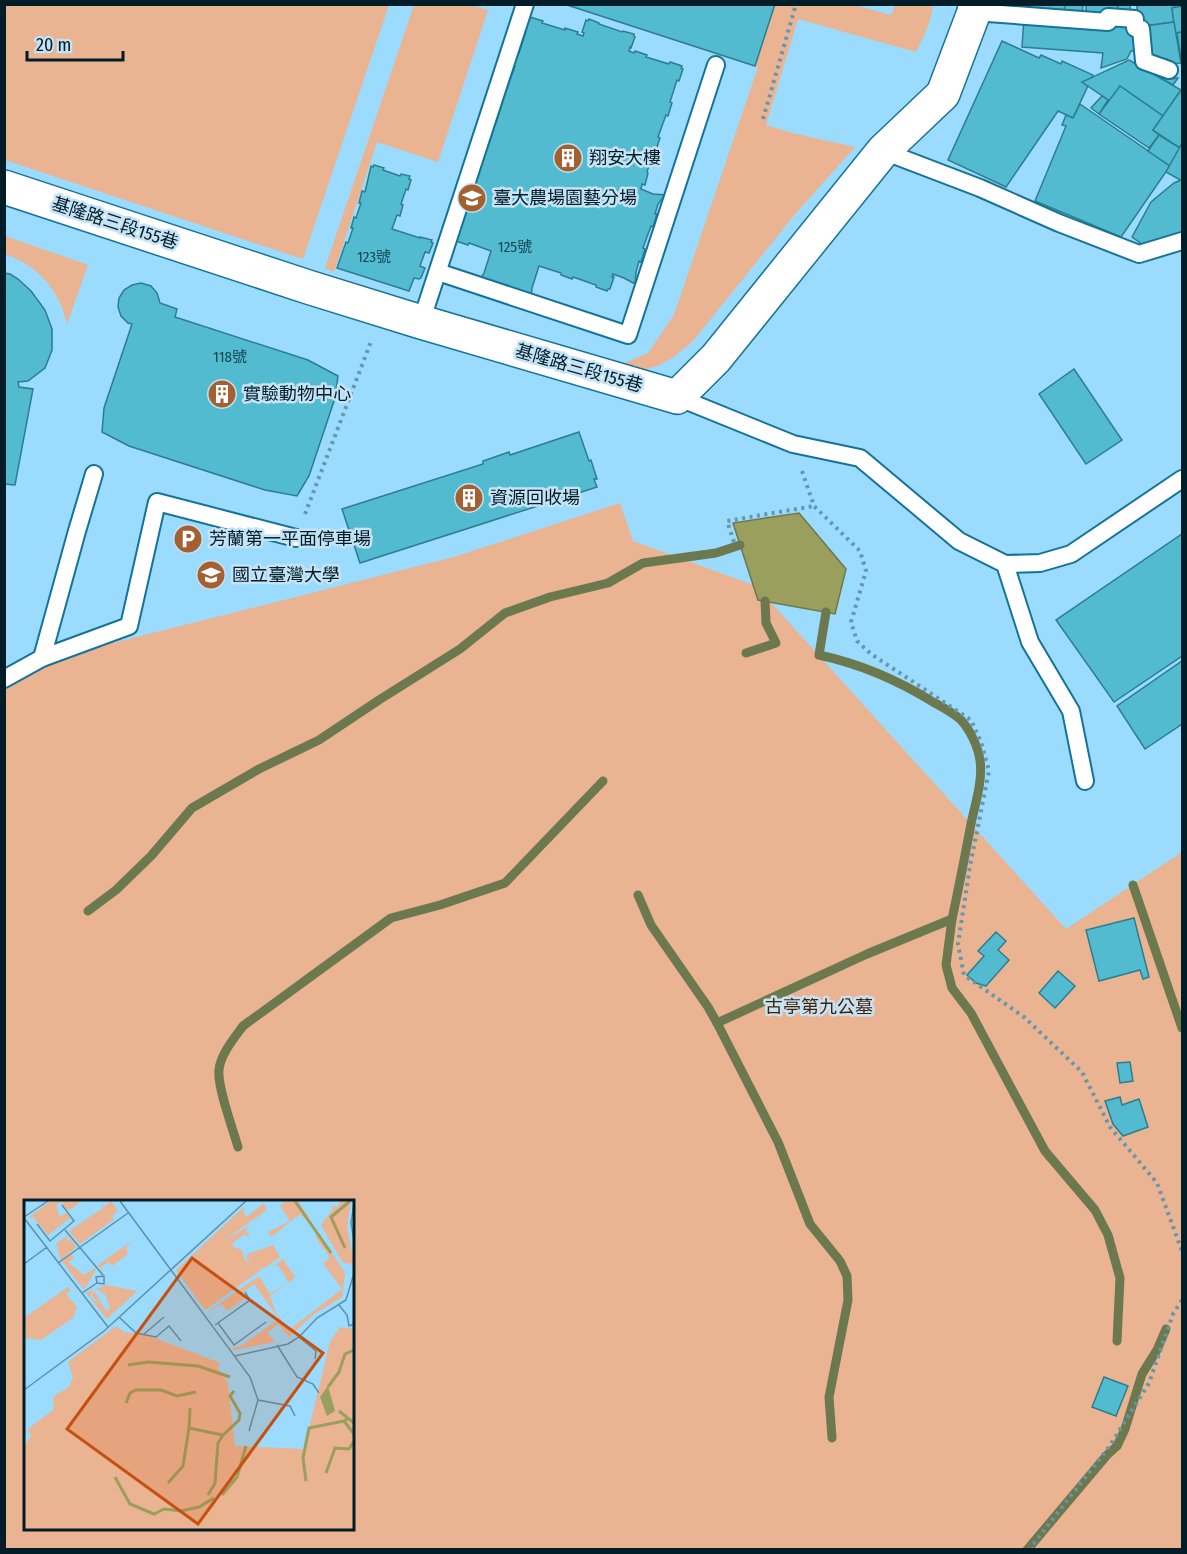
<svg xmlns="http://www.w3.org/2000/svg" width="1187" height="1554" font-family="'Fira Sans Condensed','Noto Sans TC',sans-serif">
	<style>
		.green { fill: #eab391; fill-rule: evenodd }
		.water { fill: #9a9f5d; stroke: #6c784d; stroke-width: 1.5 }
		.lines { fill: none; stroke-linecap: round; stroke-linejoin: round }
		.stream { stroke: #6c784d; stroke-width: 9 }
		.building { fill: #52bbd0; stroke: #2c7e8d; stroke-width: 1.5 }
		.lane-casing { stroke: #157299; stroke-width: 20 }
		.street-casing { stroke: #157299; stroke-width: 36 }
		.path { stroke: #6496b0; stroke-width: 4; stroke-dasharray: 3 4.5; stroke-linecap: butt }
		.lane { stroke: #fff; stroke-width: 16 }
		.street { stroke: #fff; stroke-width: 33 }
		.labels { text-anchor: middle; stroke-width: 5; stroke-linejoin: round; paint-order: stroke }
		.number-label { font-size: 15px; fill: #164452 }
		.poi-label { font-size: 18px; fill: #021c28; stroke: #c5e3f5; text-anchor: start }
		.street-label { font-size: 18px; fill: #021c28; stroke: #c5e3f5 }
		.park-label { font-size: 18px; fill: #461f02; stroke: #c5e3f5 }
		.inset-river { fill: none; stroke: #9a9f5d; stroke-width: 3 }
		.inset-road { fill: none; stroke: #5e8fa8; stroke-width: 1.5 }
		.view { fill: #c65010; fill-opacity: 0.15; stroke: #c65010; stroke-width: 3 }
		.inset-edge { fill: none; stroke: #021c28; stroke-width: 3 }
	</style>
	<rect width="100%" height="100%" fill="#9bdbfd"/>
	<g class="green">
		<path d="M5 4 389 5 303 259 5 160Z"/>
		<path d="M414 5H470L488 10 438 162 377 142 334 272 325 268Z"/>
		<path d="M775 5H854L891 15 895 5H933C931 23 924 36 916 52L798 19 766 125 792 133 855 147 796 213 693 341C678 354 659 371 638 369 633 369 629 366 625 363L648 353 674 315 758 67 755 66Z"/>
		<path d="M5 236 88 265 67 324C60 290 37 265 5 254Z"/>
		<path d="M620 503 633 541 756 586 1066 929 1182 852V1549L5 1550V687L65 655 454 557ZM26 1202H352V1528H26Z"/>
	</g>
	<path class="water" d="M799 513 846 569 835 614 758 600 733 523Z"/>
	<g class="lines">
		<g class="stream">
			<path d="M826 612 819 655C861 664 896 679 933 702 942 707 952 712 960 719 970 729 978 747 980 760 983 781 975 804 971 824 965 855 959 887 952 919L867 954 717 1023 778 1142 810 1224 840 1261 847 1276 848 1300 829 1397 832 1438"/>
			<path d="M746 653 776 643 766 623 765 601"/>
			<path d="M1133 885 1182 1028"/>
			<path d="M638 895 651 925 708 1007 717 1023"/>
			<path d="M88 911 116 890 151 856 192 808 259 769 319 740 379 700 460 649 505 613 550 597 608 583 643 563 716 553 740 545"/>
			<path d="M952 919 946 965 952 988 971 1013 1045 1151 1095 1210 1108 1235 1120 1278 1117 1341"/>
			<path d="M238 1147C233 1129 217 1087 219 1070 220 1055 235 1037 243 1026L391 918 440 905 505 883 603 781"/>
			<path d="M1027 1550 1107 1455 1117 1446 1125 1429 1142 1374 1157 1350 1166 1329"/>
		</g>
	</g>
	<g class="building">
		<path d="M564 4H775L755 66Z"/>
		<path d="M1018 4H1065L1064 13 1030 11 1031 7 1018 6Z"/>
		<path d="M1065 4H1083L1082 18 1064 17Z"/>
		<path d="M1086 4H1118L1117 17 1086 15Z"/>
		<path d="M1118 4H1130V14L1117 13Z"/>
		<path d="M1137 4H1175V7L1172 8 1174 22 1137 27Z"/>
		<path d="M1182 6V32L1175 33 1172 8Z"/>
		<path d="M530 17 543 21 542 23 565 30V28L578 32 577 34 583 36 584 33 582 32 586 20 588 21 589 19 599 23V24L622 32 623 31 634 34V36L635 37 631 48 630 47 629 51 634 53 635 51 647 55 646 57 669 64 670 62 682 66 681 68 683 69 679 81 677 80 670 102 672 103 668 116 666 115 658 137 660 138 656 150H654L647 172 648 173 645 185 642 184 641 189 653 194 665 195 658 204 655 214H657L653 227 651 226 643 248 645 249 641 262 639 261 636 272 635 284 624 278 613 274 612 277H614L610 289H608L607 291 596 287V285L573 277 572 279 561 275V273L539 266 532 288 531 298 479 281 484 273 491 251 469 243 468 245 456 241 457 239H455L461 227 468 205 466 204 471 192H473L480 170H478L482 157 484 158 492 135H490L494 122 496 123 503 100H501L506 87 507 88 515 66 513 65 517 53H519L526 31 524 30 528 18 530 19Z"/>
		<path d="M1024 17 1133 19 1136 51H1131L1127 59 1101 68 1103 53 1022 47Z"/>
		<path d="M1174 22 1181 63 1169 65 1167 59H1150L1145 26Z"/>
		<path d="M1182 32V58H1181L1177 33Z"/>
		<path d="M1002 41 1039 58 1041 55 1061 64 1062 61 1093 75 1073 118 1058 111 1006 187 948 160Z"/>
		<path d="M1129 60 1181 90 1163 116 1120 86 1110 101 1082 82Z"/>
		<path d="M1138 62 1159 70 1171 79 1178 78 1173 85 1135 63Z"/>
		<path d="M1120 86 1163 116 1153 130 1159 135 1149 148 1099 114Z"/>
		<path d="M1181 90 1182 94V143L1180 148 1153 130Z"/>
		<path d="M1102 96 1108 100 1099 114 1091 108Z"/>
		<path d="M1080 104 1170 166 1121 237 1035 201 1066 126 1062 125 1066 115 1073 118Z"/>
		<path d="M1159 135 1180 148 1170 166 1148 151Z"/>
		<path d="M1182 143V181L1166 172Z"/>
		<path d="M374 165 384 168 383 170 400 176 401 174 410 176 409 179 411 180 408 190 406 189 401 204 403 205 400 216 397 215 392 229 420 238V237L432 240 431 242 433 243 429 253 425 252 420 266 425 268 421 278 419 279 414 278 409 291 337 268 346 242 348 243 353 228H351L354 217 356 218 361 203H359L362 191 365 192 371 166 373 167Z"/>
		<path d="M1181 180 1182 181V235L1149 249 1132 237 1151 202 1174 183Z"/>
		<path d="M4 273 10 274 18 279 31 291 45 310 52 329V350L45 368 28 381 18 382 19 387 33 389 15 485 4 484Z"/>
		<path d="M141 283 151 286 157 293 160 303 177 309 175 317 308 360 338 376 335 398 309 476 297 496 265 490 129 446 102 432 104 408 132 324 128 323 121 316 118 307 119 298 124 290 132 285Z"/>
		<path d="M1074 369 1122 440 1086 464 1039 394Z"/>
		<path d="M579 432 589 461 591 460 597 479H594L597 487 360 563 342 509 483 464V461L509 452 510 455Z"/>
		<path d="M1182 534V656L1114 702 1056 620Z"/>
		<path d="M1182 661V724L1145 749 1117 706Z"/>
		<path d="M1134 918 1149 977 1143 979 1140 970 1099 981 1086 930Z"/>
		<path d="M996 932 1006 941 998 950 1009 960 986 986 976 983 967 975 984 956 978 951Z"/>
		<path d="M1058 971 1075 986 1055 1008 1039 993Z"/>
		<path d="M1130 1062 1133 1081 1120 1083 1117 1063Z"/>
		<path d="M1120 1097 1122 1105 1139 1099 1148 1127 1123 1136 1113 1124 1105 1101Z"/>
		<path d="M1104 1377 1128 1386 1116 1416 1092 1407Z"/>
	</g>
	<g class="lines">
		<g class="lane-casing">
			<g id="lane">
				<path d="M974 12 1108 22V17L1135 19V28L1141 29 1144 61 1169 70"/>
				<path d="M883 151 980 188 1059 223 1139 254 1182 241"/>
				<path d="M438 272 628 335 716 65"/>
				<path d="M421 322 525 4"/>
				<path d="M677 397 793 444 860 458 959 541 1005 564 1040 563 1071 554 1182 479"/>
				<path d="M1005 564 1030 642 1071 711 1085 781"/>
				<path d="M42 658 77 531 94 474"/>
				<path d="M4 679 42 658 129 626 157 502 296 538"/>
			</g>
		</g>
		<g class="street-casing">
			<path id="street" d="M4 187 308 287 421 322 677 397 716 358 883 151 943 94 974 12 975 4"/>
		</g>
		<g class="path">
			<path d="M763 119 796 4"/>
			<path d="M802 471 814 506 860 551 866 571 851 622 857 641 871 654 971 720 981 742 989 771 970 866 958 944 964 975 1024 1017 1082 1072 1110 1127 1157 1183 1182 1251"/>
			<path d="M305 514 372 339"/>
			<path d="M734 542 727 521 814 506"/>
			<path d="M1033 1550 1031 1547 1109 1447 1149 1383 1173 1314 1182 1300"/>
		</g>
		<use href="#lane" class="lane"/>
		<use href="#street" class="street"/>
	</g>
	<defs>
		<g id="building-disc" transform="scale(1.5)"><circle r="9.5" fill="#a46031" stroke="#c5e3f5"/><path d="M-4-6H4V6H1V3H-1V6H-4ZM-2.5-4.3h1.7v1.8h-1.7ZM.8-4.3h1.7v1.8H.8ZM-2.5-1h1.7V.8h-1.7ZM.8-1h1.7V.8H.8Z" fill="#fff"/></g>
		<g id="university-disc" transform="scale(1.5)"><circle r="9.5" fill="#a46031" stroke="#c5e3f5"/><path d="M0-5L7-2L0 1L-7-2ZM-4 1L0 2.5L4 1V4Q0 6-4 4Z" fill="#fff"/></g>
		<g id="parking-disc" transform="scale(1.5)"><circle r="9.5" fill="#a46031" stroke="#c5e3f5"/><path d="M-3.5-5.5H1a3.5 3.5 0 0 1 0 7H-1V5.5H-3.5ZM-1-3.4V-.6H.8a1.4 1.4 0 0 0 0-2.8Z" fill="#fff"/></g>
	</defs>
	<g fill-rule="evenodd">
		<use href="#building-disc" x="568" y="158"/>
		<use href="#university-disc" x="472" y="198"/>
		<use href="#building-disc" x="222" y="394"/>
		<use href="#building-disc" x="469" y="498"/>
		<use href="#parking-disc" x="188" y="539"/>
		<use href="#university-disc" x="211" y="575"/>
	</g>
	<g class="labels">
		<g class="number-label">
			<text x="515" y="252">125號</text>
			<text x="374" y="262">123號</text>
			<text x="230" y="362">118號</text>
		</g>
		<g class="poi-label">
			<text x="589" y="164">翔安大樓</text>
			<text x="493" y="204">臺大農場園藝分場</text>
			<text x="243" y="400">實驗動物中心</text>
			<text x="490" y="504">資源回收場</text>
			<text x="209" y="545">芳蘭第一平面停車場</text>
			<text x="232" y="581">國立臺灣大學</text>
		</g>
		<g class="street-label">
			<text transform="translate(115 223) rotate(18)" y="6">基隆路三段155巷</text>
			<text transform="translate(579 368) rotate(16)" y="6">基隆路三段155巷</text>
		</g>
		<g class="park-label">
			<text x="819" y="1013">古亭第九公墓</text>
		</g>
	</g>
	<g transform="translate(24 1200)">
		<rect width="330" height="330" fill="#9bdbfd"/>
		<path d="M27 1H58L44 11 37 2 32 5 36 17 42 13 46 18 24 35 9 17 4 18ZM87 1 94 11 88 16 90 19 56 44 45 31 79 8 78 3 80 7ZM261 1H274L293 31 276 14 247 37 244 32 266 21 256 6ZM316 1H327L323 26 330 64 324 69 329 64 319 63 297 25 309 9 306 6 314 7ZM240 3 243 10 199 41 225 26 222 30 226 36 219 35 209 43V47L218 50 221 61 233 64 237 70 181 110 152 70 221 6 219 12 223 17ZM295 33 321 73 318 97 289 115 265 137 254 124 243 133 251 142 210 150 208 148 217 146 255 119 230 84 218 93 221 98 203 111 198 104 182 113 235 76 246 94 264 83 246 96 252 113 265 130 318 89 299 63 306 58 291 36ZM44 35 42 41 47 39 52 47 37 60 32 44ZM109 40 102 47 104 54 88 66 84 62 77 67 80 73 74 65ZM249 45 256 57 239 69 222 59 224 54ZM47 54 50 58 44 62 60 75 73 67 63 86 55 81 62 87 59 89 38 61ZM259 59 271 77 265 83 254 65 249 66ZM82 85 113 91 83 119 62 93 69 88 66 97 75 104 68 95 70 90 82 111 86 108 81 94 72 89ZM44 87 47 90 42 94 53 107 49 118 17 140 2 138 0 118ZM92 126 100 132 123 135 196 163 194 168 204 183 211 246 280 249 306 142 316 127 328 129 330 329H0V247L7 236 4 229 29 210 30 196 45 187 49 178 44 162Z" fill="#eab391"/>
		<path d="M304 186 311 211 303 216 296 197Z" fill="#9a9f5d"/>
		<path class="inset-river" d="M271 1 307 53M321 48 307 17 326 1M104 165 124 162 174 166 206 177M304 187 315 172 321 154 330 150M102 203 106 193 112 190H137L153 196 172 192M315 211 330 223M325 218 320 221 330 234M165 228 166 208M302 273 311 248 325 249 330 241M91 277 106 304 130 314 140 309 157 311 175 307 190 298M282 281 279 258 285 228 320 221M144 283 159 266 165 228 199 235 215 220 216 213 206 196 210 191M184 295 191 283 194 243 199 235M198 295 213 277 222 246"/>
		<path class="inset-road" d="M96 1 226 177 234 200 266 206 271 216M330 4 327 23 330 41M0 17 24 1M0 18 84 127M13 24 26 41 50 21 38 5M41 30 79 75M34 63 104 13M0 64 23 47M58 93 73 83 80 84V76L72 77 73 83M315 105 323 115 325 126 330 124M95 117 112 133 132 137 145 126 157 141M194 123 210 145 242 122M191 125 226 100 221 92M120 134 140 117M275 137 292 151 291 159M253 145 273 177 289 184 295 193M211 156 264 144 275 137 293 118 322 100 330 73M0 190 80 131 222 1M225 231 234 200"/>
		<path class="view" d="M168 58 299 153 174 324 43 229Z"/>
		<rect width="330" height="330" class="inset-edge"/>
	</g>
	<rect width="1187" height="1554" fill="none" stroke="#021c28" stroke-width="12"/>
	<path d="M27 51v9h96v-9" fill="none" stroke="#021c28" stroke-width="3"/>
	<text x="36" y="51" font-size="18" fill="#021c28" stroke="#c5e3f5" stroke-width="4.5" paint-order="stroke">20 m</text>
</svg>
